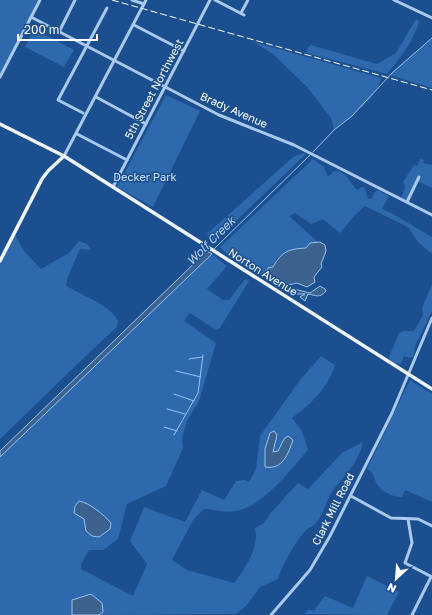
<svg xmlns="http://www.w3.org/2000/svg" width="432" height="615" font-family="'Golos Text',sans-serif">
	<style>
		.green { fill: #2e69ad }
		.water { fill: #3c6290; stroke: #9cc4f0 }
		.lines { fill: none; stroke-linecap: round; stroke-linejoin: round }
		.stream { stroke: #9cc4f0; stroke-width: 1 }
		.minor { stroke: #a9c9ee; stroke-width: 3 }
		.major { stroke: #f0f6ff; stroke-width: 3.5 }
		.rail { stroke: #fff; stroke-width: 1; stroke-dasharray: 7 3; stroke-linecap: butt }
		.labels { text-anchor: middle; stroke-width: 3; stroke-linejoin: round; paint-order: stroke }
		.street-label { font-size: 11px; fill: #fff; stroke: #1b4f8f }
		.park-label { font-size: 11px; fill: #cfe3fa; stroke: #1b4f8f }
		.water-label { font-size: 12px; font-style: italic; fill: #b5d3f5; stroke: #1b4f8f }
	</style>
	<rect width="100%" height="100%" fill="#1b4f8f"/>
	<g class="green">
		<path d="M0 0H39L0 74Z"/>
		<path d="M416 19 419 22C413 42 400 58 387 74L307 53 308 47 311 45 377 64 396 53Z"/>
		<path d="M34 29 74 50 64 67 25 47Z"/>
		<path d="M432 38V88L390 75 393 72Z"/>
		<path d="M254 42 381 78C378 97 349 118 334 130L331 118 308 88 273 54Z"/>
		<path d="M166 95 200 111 153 207 117 187Z"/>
		<path d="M304 153 306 154 214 242 207 234 293 157Z"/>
		<path d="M313 159 324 167 328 177 334 171C347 170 350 185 358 190L361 187 365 188 368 199 372 198 375 192 378 190 389 196 382 209 391 213 432 237V254L418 242 408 227 365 206 355 215 340 233 323 219 311 224 295 213 289 216 318 242 310 243 306 248 277 258 273 267 268 268 266 273 261 275C245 267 232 260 220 247Z"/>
		<path d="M420 159 424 160 423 163 432 165V188L417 181 407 202 401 199 405 187 403 182 414 165 417 166Z"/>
		<path d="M14 233 24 251 41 269 69 253 79 241 87 244 91 250 80 249 68 276 66 285C84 298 105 301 118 320L117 327C77 363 39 402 0 439V261Z"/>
		<path d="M212 254 227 266 207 289 223 300H229L245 279 249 281 220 328 216 330 190 313 184 321 216 343 199 401 187 421 182 438 183 448 166 486 127 504 118 539 103 550H89L81 564V569L133 596 147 564 130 541 144 507 185 522 202 490 224 500 236 481 245 480 249 482 256 469 260 436 300 380 321 356 335 365C328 388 311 404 292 418L302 431 308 450C291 469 262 508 235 511 225 513 214 510 204 509L193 520 172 560 187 570 234 583C246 567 259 549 255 528L264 523 270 514 298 483 308 489 342 453 363 442C359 462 345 475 333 490 326 500 324 514 316 523 314 526 309 527 306 530 296 541 282 565 278 579L260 587 246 606 236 614 99 615 103 612H71L72 615H0V457Z"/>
		<path d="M432 284V311L415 346 414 356 410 358 404 356 401 364 390 362 389 357 399 333 404 331H414L423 315 422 308Z"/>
		<path d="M410 380 432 394V502L405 490 402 497C394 497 384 493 379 487 373 480 376 473 367 469Z"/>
		<path d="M367 576 399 592 387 615 305 614 309 610 314 611 325 596 353 608Z"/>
	</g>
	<g class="water">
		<path d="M320 242 325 245 326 251 321 264 322 267 314 277 315 282 307 287 297 283C284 287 275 284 266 273L268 268 273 267C282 251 289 249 306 248L310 243Z"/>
		<path d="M207 251 212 254 0 457V451Z"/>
		<path d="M320 286 325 289 326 291C319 299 316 295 308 294L305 301 300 297 305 294H292L289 291 294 289 310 293Z"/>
		<path d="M274 431 277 435 273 452 278 451 284 439 288 436 293 440C288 454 283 470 265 467V449L270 433Z"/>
		<path d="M79 501C90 503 104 515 111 523L110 529 99 537 92 536 86 531 84 519 74 513 75 506Z"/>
		<path d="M91 594 102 603 103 612 99 615H72V600Z"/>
	</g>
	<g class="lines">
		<g class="stream">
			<path d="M313 152 334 130 352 116 393 72 432 38"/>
			<path d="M214 249 310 155"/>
			<path d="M189 359 202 357"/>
			<path d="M176 371 201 377"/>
			<path d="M174 394 194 401"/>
			<path d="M167 409 185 414"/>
			<path d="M164 427 177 431"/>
			<path d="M174 435 198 393 203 355"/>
		</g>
		<g class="minor">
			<path d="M132 0 144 4"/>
			<path d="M215 0 244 15"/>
			<path d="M394 0 432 18"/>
			<path d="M241 13 248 0"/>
			<path d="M31 17 219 115 294 145 432 215"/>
			<path d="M134 25 184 51"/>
			<path d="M59 32 75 0"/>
			<path d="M0 77 40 0"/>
			<path d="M96 97 146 124"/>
			<path d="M83 113 58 100 107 8"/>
			<path d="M77 134 127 160"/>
			<path d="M64 156 146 0"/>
			<path d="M113 187 210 0"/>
			<path d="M407 202 419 177"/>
			<path d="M351 496 391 518 418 519 432 526"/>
			<path d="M408 519 412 543 405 563 432 577"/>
			<path d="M271 615 310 570 330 536 392 413 432 318"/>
			<path d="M412 615 431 577"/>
		</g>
		<g class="major">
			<path d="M0 124 64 156 432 389"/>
			<path d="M0 261 42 179 48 171 64 156"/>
		</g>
		<path class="rail" d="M112 0 432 90"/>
	</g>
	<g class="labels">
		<g class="street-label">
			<text transform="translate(154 89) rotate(-62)" y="4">5th Street Northwest</text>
			<text transform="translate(234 110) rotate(24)" y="4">Brady Avenue</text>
			<text transform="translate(263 272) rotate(32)" y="4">Norton Avenue</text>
			<text transform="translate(333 509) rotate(-63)" y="4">Clark Mill Road</text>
		</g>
		<g class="park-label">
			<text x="145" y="181">Decker Park</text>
		</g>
		<g class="water-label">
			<text transform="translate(211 241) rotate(-45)" y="4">Wolf Creek</text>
		</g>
	</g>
	<g transform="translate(396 579) rotate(206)" stroke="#1b4f8f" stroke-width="3" paint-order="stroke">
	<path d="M0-3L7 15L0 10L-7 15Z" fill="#ffffff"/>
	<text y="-6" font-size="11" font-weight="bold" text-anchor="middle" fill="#ffffff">N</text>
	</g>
	<path d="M18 34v6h79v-6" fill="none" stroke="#ffffff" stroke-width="2"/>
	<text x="24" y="34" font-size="12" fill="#ffffff" stroke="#1b4f8f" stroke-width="3" paint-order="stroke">200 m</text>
</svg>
